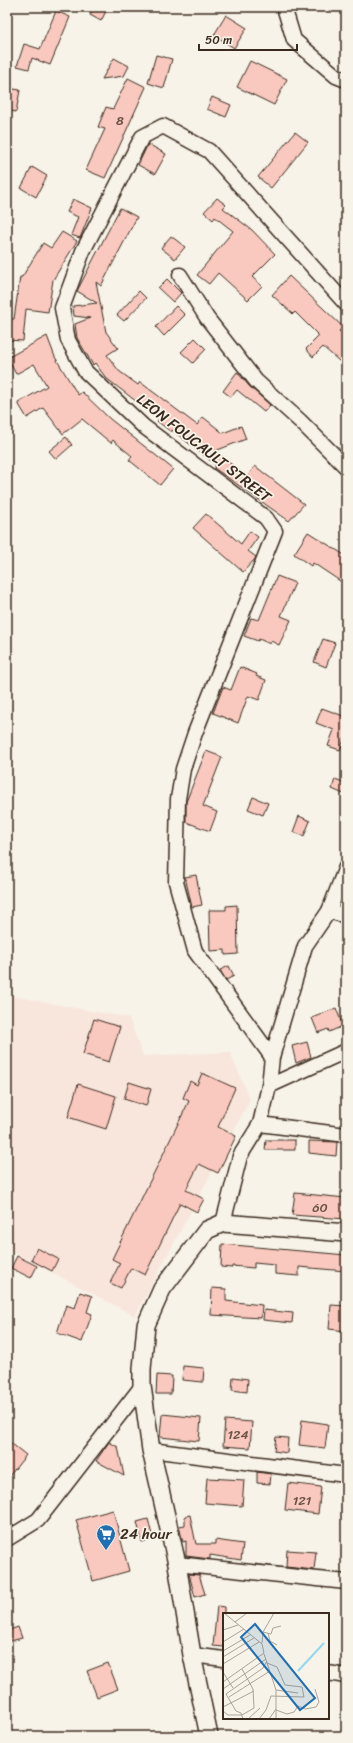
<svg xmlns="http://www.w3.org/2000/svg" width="353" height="1743" font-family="Sriracha,sans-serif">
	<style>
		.built { fill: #f8e6dc }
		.building { fill: #f9c9bf; stroke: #3b2a1e }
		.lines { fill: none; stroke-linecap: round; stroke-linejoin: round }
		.minor-casing { stroke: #3b2a1e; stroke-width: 17 }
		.major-casing { stroke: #3b2a1e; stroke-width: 20 }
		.minor { stroke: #f7f3e8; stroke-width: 14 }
		.major { stroke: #f7f3e8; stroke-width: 17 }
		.labels { text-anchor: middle; stroke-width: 3.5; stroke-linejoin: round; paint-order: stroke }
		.number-label { font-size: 13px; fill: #6a5246 }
		.street-label { font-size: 15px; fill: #3b2a1e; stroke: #f7f3e8 }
		.poi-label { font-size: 15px; fill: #3b2a1e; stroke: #f7f3e8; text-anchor: start }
		.inset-river { fill: none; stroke: #8fd8f0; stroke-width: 2 }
		.inset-road { fill: none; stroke: #aca397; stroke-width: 1 }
		.view { fill: #1f6fb2; fill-opacity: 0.15; stroke: #1f6fb2; stroke-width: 2 }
		.inset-edge { fill: none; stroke: #3b2a1e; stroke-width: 2 }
	</style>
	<rect width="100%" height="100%" fill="#f7f3e8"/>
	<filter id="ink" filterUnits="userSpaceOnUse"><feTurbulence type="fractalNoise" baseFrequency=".025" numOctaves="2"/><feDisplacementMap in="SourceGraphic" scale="8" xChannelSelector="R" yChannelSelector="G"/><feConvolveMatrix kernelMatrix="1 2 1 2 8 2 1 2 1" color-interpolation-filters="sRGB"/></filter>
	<g filter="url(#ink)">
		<path class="built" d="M7 995 129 1018 143 1056 230 1052 250 1100 135 1316 7 1249Z"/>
		<g class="building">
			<path d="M94 7H108L101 21 90 15Z"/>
			<path d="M56 11 70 17 50 65 32 58 29 69 17 66 24 44 40 49Z"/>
			<path d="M226 15 247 28 234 48 214 35Z"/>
			<path d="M156 55 172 59 164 88 148 83Z"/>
			<path d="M114 58 129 66 124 76 102 79Z"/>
			<path d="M250 61 287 79 274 105 237 87Z"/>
			<path d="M128 78 146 87 105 178 86 170 105 129 98 127 106 107 113 109Z"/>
			<path d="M7 88 20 90 16 112 7 110Z"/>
			<path d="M212 97 231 105 226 117 207 109Z"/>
			<path d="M295 132 308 142 271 188 258 177Z"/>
			<path d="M148 144 166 154 155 174 138 165Z"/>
			<path d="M32 167 47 176 36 197 21 188Z"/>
			<path d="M217 198 226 205 223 208 252 230 275 254 252 277 262 286 248 300 218 273 209 284 197 275 233 231 215 217 213 220 204 212Z"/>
			<path d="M73 199 92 208 80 238 71 235 78 217 67 212Z"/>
			<path d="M120 208 137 217 101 286 96 282 106 332 118 348 107 355 119 371 138 385 140 382 197 425 203 417 223 433 241 426 246 439 215 451 247 477 255 466 304 504 289 521 214 468 216 465 172 430 171 432 157 421 159 419 106 378 95 363 93 365 77 338 75 324 90 318 74 316 73 306 97 303 77 291Z"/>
			<path d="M62 232 77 241 53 280 48 312 26 309 23 341 7 340V319H14L20 277H22L43 243 51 248Z"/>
			<path d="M171 236 185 247 175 259 161 248Z"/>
			<path d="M289 276 343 327 339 331 346 337V367L323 347 313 357 306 349 319 336 295 312 293 314 272 295Z"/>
			<path d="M167 279 181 293 173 302 158 288Z"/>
			<path d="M139 291 146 298 124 321 117 315Z"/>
			<path d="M176 306 185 315 164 336 156 327Z"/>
			<path d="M47 336 55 357 78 395 82 392 110 419 173 469 160 485 129 460 132 456 121 447 113 440 111 443 82 419 63 434 43 408 27 418 18 403 47 386 34 364 16 374 7 358Z"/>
			<path d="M195 338 206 349 193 363 181 352Z"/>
			<path d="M237 372 250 387 270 405 264 412 237 390 231 397 223 391Z"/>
			<path d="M66 437 72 445 56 459 49 451Z"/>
			<path d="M206 514 241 544 250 531 258 537 248 551 256 557 255 559 243 572 193 528Z"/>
			<path d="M308 532 346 556V585L313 563 311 566 294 554Z"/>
			<path d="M277 576 295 583 281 616 291 620 279 645 271 641 270 644 259 639 258 641 244 636 251 618 259 620Z"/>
			<path d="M323 639 335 643 326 667 314 662Z"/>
			<path d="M240 667 257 674 256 676 266 680 259 700 248 696 238 723 213 713 223 687 231 690Z"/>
			<path d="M322 708 346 717V735L340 750 328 746 334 730 316 723Z"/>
			<path d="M206 751 222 757 203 806 217 812 210 831 186 822V802Z"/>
			<path d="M335 779 346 783V795L332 789Z"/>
			<path d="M253 797 268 803 263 815 248 809Z"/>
			<path d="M299 816 310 821 304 836 293 832Z"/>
			<path d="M196 875 202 905 192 907 185 877Z"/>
			<path d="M237 905 238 954 225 955V950L210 951 209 910H226V906Z"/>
			<path d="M229 966 234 976 226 980 220 970Z"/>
			<path d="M336 1008 343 1026 329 1032 328 1029 318 1033 312 1018Z"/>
			<path d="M94 1019 120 1027 109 1062 83 1054Z"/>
			<path d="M307 1042 311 1057 296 1063 292 1046Z"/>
			<path d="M202 1073 235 1088 218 1127 236 1136 218 1173 199 1164 186 1190 204 1199 197 1212 180 1203 145 1275 131 1268 121 1288 110 1283 120 1263 112 1259 189 1101 183 1098 190 1081 197 1085Z"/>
			<path d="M129 1082 151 1089 146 1106 124 1099Z"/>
			<path d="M78 1084 116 1096 106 1129 68 1117Z"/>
			<path d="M266 1140H295V1150H265Z"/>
			<path d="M309 1141 337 1142 336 1156 309 1153Z"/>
			<path d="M295 1193 346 1198V1219L292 1215Z"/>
			<path d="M222 1244 346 1255V1271L299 1267V1276L275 1274V1265L254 1263V1268L232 1266V1268L221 1267Z"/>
			<path d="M37 1248 58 1259 52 1271 31 1260Z"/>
			<path d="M17 1256 37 1266 31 1278 11 1268Z"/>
			<path d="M212 1288 226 1289V1301L262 1305 261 1318 211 1315Z"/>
			<path d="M80 1292 92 1296 87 1312 92 1314 82 1342 57 1333 66 1305 75 1308Z"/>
			<path d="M331 1305 346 1306V1331L329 1329Z"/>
			<path d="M264 1310 293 1313 292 1323 263 1320Z"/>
			<path d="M183 1366 204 1368 203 1382 182 1380Z"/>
			<path d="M157 1375 172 1376 171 1394H156Z"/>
			<path d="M233 1377 248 1379 247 1392 232 1390Z"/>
			<path d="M162 1414 201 1418 199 1441 160 1437Z"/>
			<path d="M225 1420 252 1422 250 1448 223 1446Z"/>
			<path d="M302 1420 328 1424 325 1448 299 1445Z"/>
			<path d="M276 1437 288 1438 287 1453 274 1451Z"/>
			<path d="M7 1440 26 1455 7 1479Z"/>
			<path d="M109 1442 118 1447 124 1476 96 1461Z"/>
			<path d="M257 1472 271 1474 270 1484 257 1483Z"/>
			<path d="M207 1478 244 1480 242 1506 205 1503Z"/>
			<path d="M288 1483 321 1487 318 1514 285 1510Z"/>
			<path d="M113 1510 129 1571 93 1581 76 1520Z"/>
			<path d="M190 1515 196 1544H215V1540L243 1544 241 1560 210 1555V1559L186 1556V1541L183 1542 179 1526 185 1525V1516Z"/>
			<path d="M148 1519 153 1539 142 1542 137 1522Z"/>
			<path d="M287 1550 316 1552 314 1570 286 1567Z"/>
			<path d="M189 1574 199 1575 205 1594 195 1597Z"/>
			<path d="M217 1606 224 1607V1647L213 1646Z"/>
			<path d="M18 1627 22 1638 7 1642V1631Z"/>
			<path d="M108 1663 118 1689 97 1697 87 1671Z"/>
		</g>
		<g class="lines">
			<g class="minor-casing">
				<g id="minor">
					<path d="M284 7 294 40 336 76 346 80"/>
					<path d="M180 275 207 318 256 381 300 421 346 467"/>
					<path d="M329 911 346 916"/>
					<path d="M272 1057 195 951 176 882 178 799 183 769 195 733 275 531 266 518 143 426 85 371 68 340 62 308 83 251 142 137 163 126 209 151 346 304"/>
					<path d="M269 1086 346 1051"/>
					<path d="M260 1124 346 1135"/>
					<path d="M223 1223 240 1156 260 1124 269 1086 272 1057 305 946 329 911 346 867"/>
					<path d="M151 1450 346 1475"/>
					<path d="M7 1539 38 1520 142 1386"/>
					<path d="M177 1564 346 1582"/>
					<path d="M192 1655 224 1659"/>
					<path d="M328 1673 346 1676"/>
				</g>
			</g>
			<g class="major-casing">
				<path id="major" d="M209 1736 192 1655 177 1564 151 1450 142 1386V1369L146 1325 162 1289 207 1230 223 1223 346 1233"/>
			</g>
			<use href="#minor" class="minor"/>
			<use href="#major" class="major"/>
		</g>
	</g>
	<defs>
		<g id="supermarket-pin" transform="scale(1)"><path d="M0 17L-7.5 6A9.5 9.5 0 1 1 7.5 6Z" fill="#1f6fb2" stroke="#f7f3e8"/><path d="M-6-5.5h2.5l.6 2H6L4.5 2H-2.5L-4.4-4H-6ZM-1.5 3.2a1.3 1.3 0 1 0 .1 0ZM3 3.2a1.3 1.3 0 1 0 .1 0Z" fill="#fff"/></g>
	</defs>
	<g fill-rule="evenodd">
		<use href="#supermarket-pin" x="106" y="1534"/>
	</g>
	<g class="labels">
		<g class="number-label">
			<text x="120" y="125">8</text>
			<text x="320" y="1212">60</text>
			<text x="238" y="1439">124</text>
			<text x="302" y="1505">121</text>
		</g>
		<g class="street-label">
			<text transform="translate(204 448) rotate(38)" y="5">LEON FOUCAULT STREET</text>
		</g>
		<g class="poi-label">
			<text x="120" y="1539">24 hour</text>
		</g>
	</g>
	<g transform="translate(223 1613)">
		<rect width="106" height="106" fill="#f7f3e8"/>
		<path class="inset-river" d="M75 58 101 30"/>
		<path class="inset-road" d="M12 9 24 0M0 17 15 12M40 19 48 21 50 15 58 13M45 20 47 28 54 32M0 29 21 16M39 30 40 19 51 0M0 38 27 22M41 41 53 77V106M0 44 31 25M0 51 36 29M0 59 10 75M0 69 41 40 39 31 1 0M0 76 43 46M53 77 75 80M6 84 47 58M0 94 31 78M53 97 64 101 71 99 75 93 82 96 93 94 96 89 92 76M0 98 5 102H19L31 95 30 76 19 56M20 106 18 100 13 98 3 81 40 55 44 48M25 106 37 95M36 106 43 97 48 83 81 84 79 74 62 72 54 54 44 50M46 106 53 96"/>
		<path class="view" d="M32 11 92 85 77 97 18 24Z"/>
		<rect width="106" height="106" class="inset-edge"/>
	</g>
	<rect width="353" height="1743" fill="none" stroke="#f7f3e8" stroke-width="24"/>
	<rect x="12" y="12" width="329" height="1719" fill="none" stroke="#3b2a1e" stroke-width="1.5" filter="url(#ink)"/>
	<path d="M199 44v6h98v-6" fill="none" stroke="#3b2a1e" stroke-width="2"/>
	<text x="205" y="44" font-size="12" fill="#3b2a1e" stroke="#f7f3e8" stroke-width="3" paint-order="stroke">50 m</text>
</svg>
